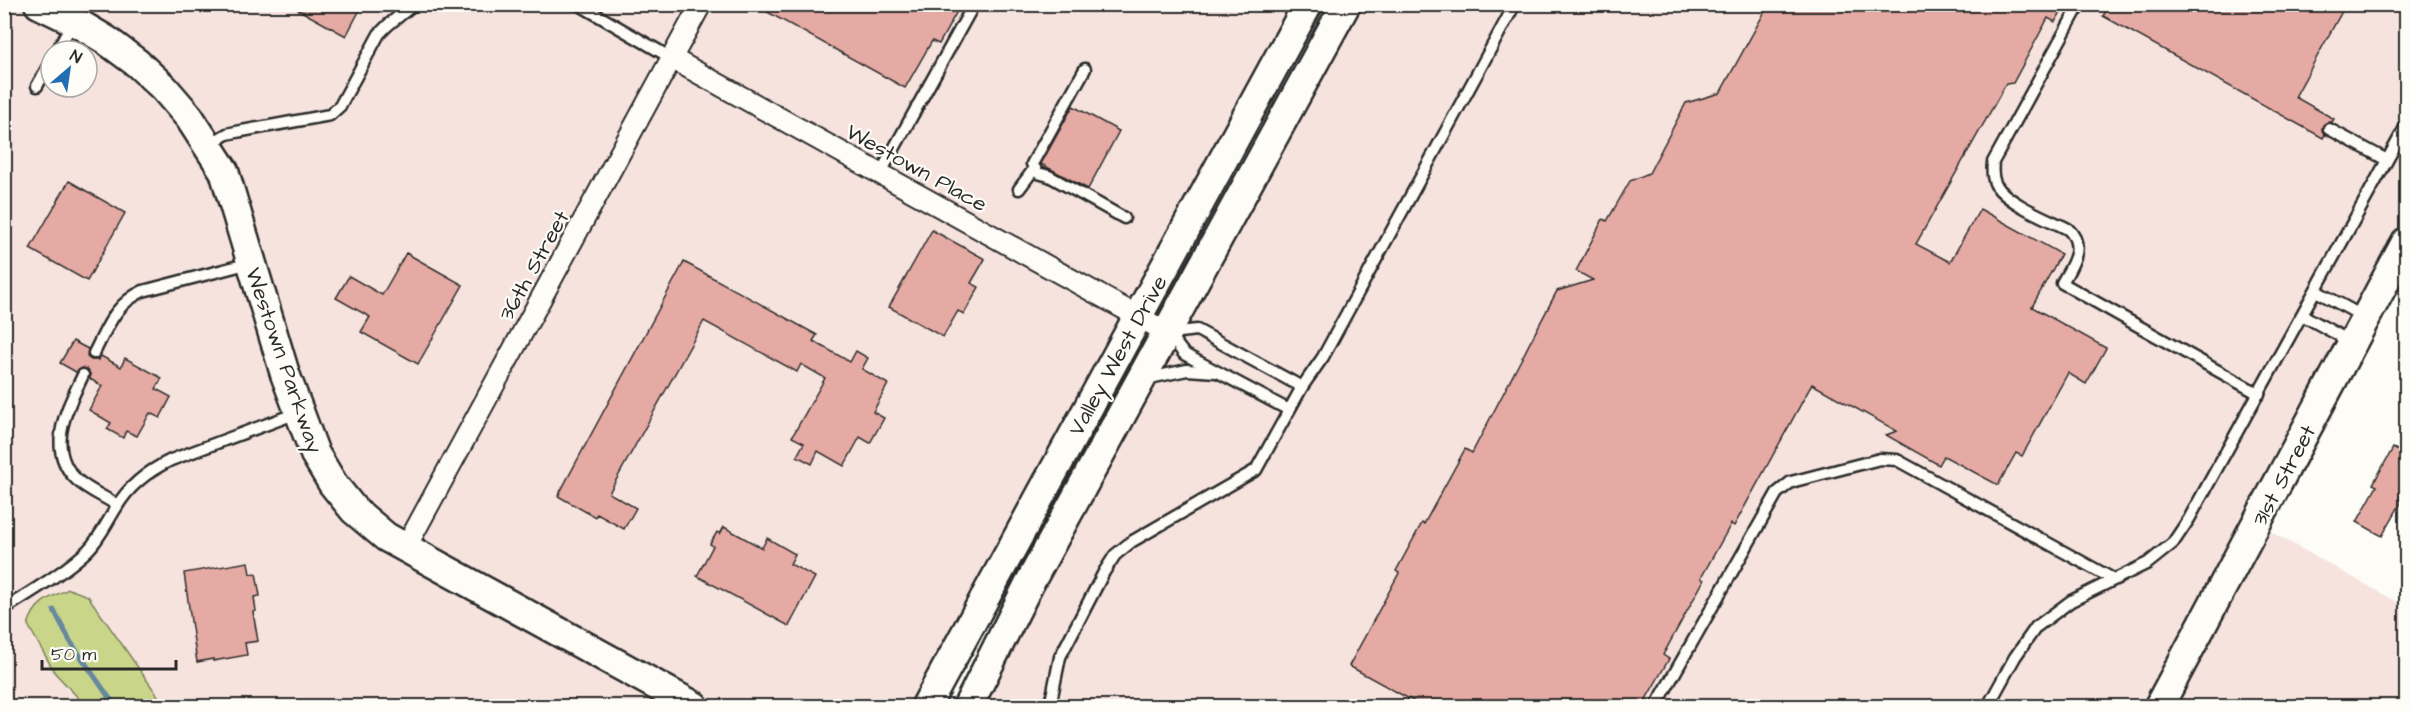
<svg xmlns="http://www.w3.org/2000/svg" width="2411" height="711" font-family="'Architects Daughter',sans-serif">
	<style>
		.built { fill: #f6e3de; fill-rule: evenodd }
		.green { fill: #c9d68a; stroke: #7a805a; stroke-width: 1.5 }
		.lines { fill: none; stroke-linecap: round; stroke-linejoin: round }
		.stream { stroke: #66889f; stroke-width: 5 }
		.building { fill: #e5aaa3; stroke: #2b2b2b; stroke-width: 1.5 }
		.lane-casing { stroke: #2b2b2b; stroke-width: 15 }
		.street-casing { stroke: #2b2b2b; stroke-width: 24 }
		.secondary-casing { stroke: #2b2b2b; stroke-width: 33 }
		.lane { stroke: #fdfcf7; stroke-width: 10 }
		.street { stroke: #fdfcf7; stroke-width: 20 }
		.secondary { stroke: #fdfcf7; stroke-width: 28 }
		.labels { text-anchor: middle; stroke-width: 4.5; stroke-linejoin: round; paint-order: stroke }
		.street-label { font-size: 22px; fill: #2b2b2b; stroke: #fdfcf7 }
	</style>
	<rect width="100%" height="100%" fill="#fdfcf7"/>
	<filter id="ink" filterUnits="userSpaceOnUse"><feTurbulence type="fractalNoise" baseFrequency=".0167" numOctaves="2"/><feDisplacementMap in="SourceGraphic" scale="12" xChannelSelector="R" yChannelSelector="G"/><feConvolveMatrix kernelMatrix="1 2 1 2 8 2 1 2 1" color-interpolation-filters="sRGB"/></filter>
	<g filter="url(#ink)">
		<g class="built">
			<path d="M4 5H1308L926 706H5ZM51 51H87V87H51Z"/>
			<path d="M1346 5H2406V242L2257 524 2406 607V706H968Z"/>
		</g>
		<path class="green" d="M69 589 88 596 165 706H86L55 673 28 625C35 602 48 598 69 589Z"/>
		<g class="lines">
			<path class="stream" d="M54 610 70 641 115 706"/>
		</g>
		<g class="building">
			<path d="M288 4H363L346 36Z"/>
			<path d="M753 4H961L939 44 932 41 905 88Z"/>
			<path d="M1769 4H2066L2055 22 2048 18 2013 83 2006 84 1916 244 1950 262 1980 209 2061 254 2032 307 2106 348 2086 384 2068 373 2022 456 2016 453 1998 485 1944 456 1939 465 1886 435 1897 431 1812 384 1734 526 1731 524 1701 578 1704 580 1663 655 1669 659 1642 706H1422L1349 666 1399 573 1396 571 1422 523 1424 524 1465 449 1472 453 1557 291 1593 280 1576 271 1603 219 1607 221 1630 181 1649 173 1686 103 1720 93Z"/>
			<path d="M2110 4H2346L2295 97 2334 119 2332 122H2328L2323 125 2322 130 2325 135 2323 138 2103 16Z"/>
			<path d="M1073 106 1119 131 1088 189 1041 164Z"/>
			<path d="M69 181 125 213 87 281 30 249Z"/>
			<path d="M932 230 985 259 971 283 979 287 964 314 958 311 943 337 889 307Z"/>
			<path d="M406 253 463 285 418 364 361 332 370 317 336 298 349 276 382 295Z"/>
			<path d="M684 262 817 335 813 341 850 362 856 351 868 358 862 369 888 384 873 412 884 418 870 443 860 437 844 466 818 451 812 464 797 456 804 443 792 437 825 378 801 364 797 372 704 321 609 493 636 508 624 529 597 514 595 517 558 496Z"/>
			<path d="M73 341 88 349 87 357 91 360H98L101 356 121 367 125 358 162 378 156 389 171 397 160 418 150 413 137 436 126 431 123 438 107 429 111 423 89 410 102 386 90 379V374L87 369 82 368 76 372 60 363Z"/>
			<path d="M2393 448 2406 455V485L2399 499 2402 501 2382 536 2357 522 2377 486 2373 484Z"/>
			<path d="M724 527 762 548 767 538 795 554 790 564 815 577 789 626 697 576 713 546 710 544 717 532 720 534Z"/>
			<path d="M248 562 250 574 256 573 260 596 254 597 256 611 253 612 258 641 245 643 247 655 213 661V659L197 662 184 573Z"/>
		</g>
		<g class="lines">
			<g class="lane-casing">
				<g id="lane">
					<path d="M578 4 673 59"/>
					<path d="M2080 4 1993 162C1992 171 1992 178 1996 185 2007 203 2048 219 2068 229 2086 246 2072 265 2062 283L2259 394"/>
					<path d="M57 51 83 4"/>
					<path d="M1085 69 1032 164 1038 173 1049 176 1124 218"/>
					<path d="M37 86 51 61"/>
					<path d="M2329 129 2387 160"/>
					<path d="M209 144 227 134 236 132 330 115 340 106 379 34 388 25 414 4"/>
					<path d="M880 174 974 4"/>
					<path d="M1019 189 1034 169"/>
					<path d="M2316 291 2366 318"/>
					<path d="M2304 316 2351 342"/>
					<path d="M1168 333 1184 354 1289 410"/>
					<path d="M1170 333 1197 330 1302 387"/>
					<path d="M94 353C108 326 115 304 143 291L250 263"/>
					<path d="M83 375C68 407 44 449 77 480 88 490 105 497 117 505"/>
					<path d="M1145 379 1187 370 1216 372"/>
					<path d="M4 609C29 593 68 570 88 550 100 538 107 522 116 508 129 485 148 471 171 460L297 413"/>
					<path d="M1050 706 1060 657 1104 572 1115 555 1131 542 1256 470 1302 387 1323 357 1515 4"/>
					<path d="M1656 706 1777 493 1791 482 1880 459 1897 460 2113 579"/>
					<path d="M1988 706 2015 657 2036 627 2071 601 2148 563 2173 543 2189 519 2406 126"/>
				</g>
			</g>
			<g class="street-casing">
				<g id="street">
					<path d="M673 59 1168 333"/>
					<path d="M406 547 701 4"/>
				</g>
			</g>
			<g class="secondary-casing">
				<g id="secondary">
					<path d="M39 4 74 21 106 40 137 63 164 88 189 117 224 171 285 374 315 454 333 484 354 510 386 537 694 706"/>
					<path d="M926 706 1308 4"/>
					<path d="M968 706 1028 586 1346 4"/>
					<path d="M2159 706 2406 242"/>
				</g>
			</g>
			<use href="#lane" class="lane"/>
			<use href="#street" class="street"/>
			<use href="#secondary" class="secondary"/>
		</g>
	</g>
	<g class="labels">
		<g class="street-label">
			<text transform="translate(917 167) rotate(29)" y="8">Westown Place</text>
			<text transform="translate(533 265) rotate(-61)" y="8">36th Street</text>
			<text transform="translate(1117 355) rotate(-61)" y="8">Valley West Drive</text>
			<text transform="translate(285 360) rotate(71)" y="8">Westown Parkway</text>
			<text transform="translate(2283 475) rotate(-62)" y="8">31st Street</text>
		</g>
	</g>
	<rect width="2411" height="711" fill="none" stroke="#fdfcf7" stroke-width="24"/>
	<rect x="12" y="12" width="2387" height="687" fill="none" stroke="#2b2b2b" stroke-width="2" filter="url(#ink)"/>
	<g transform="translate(69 69) rotate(29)"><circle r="28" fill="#fdfcf7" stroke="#a9a8a5" stroke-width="1.5"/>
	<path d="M0-4.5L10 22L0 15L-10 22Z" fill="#1f6fb2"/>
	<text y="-9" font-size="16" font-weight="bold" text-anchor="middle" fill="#2b2b2b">N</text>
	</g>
	<path d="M42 660v9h134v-9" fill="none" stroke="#2b2b2b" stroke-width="3"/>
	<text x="51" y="660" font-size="18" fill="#2b2b2b" stroke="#fdfcf7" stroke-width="4.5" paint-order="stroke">50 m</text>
</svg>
